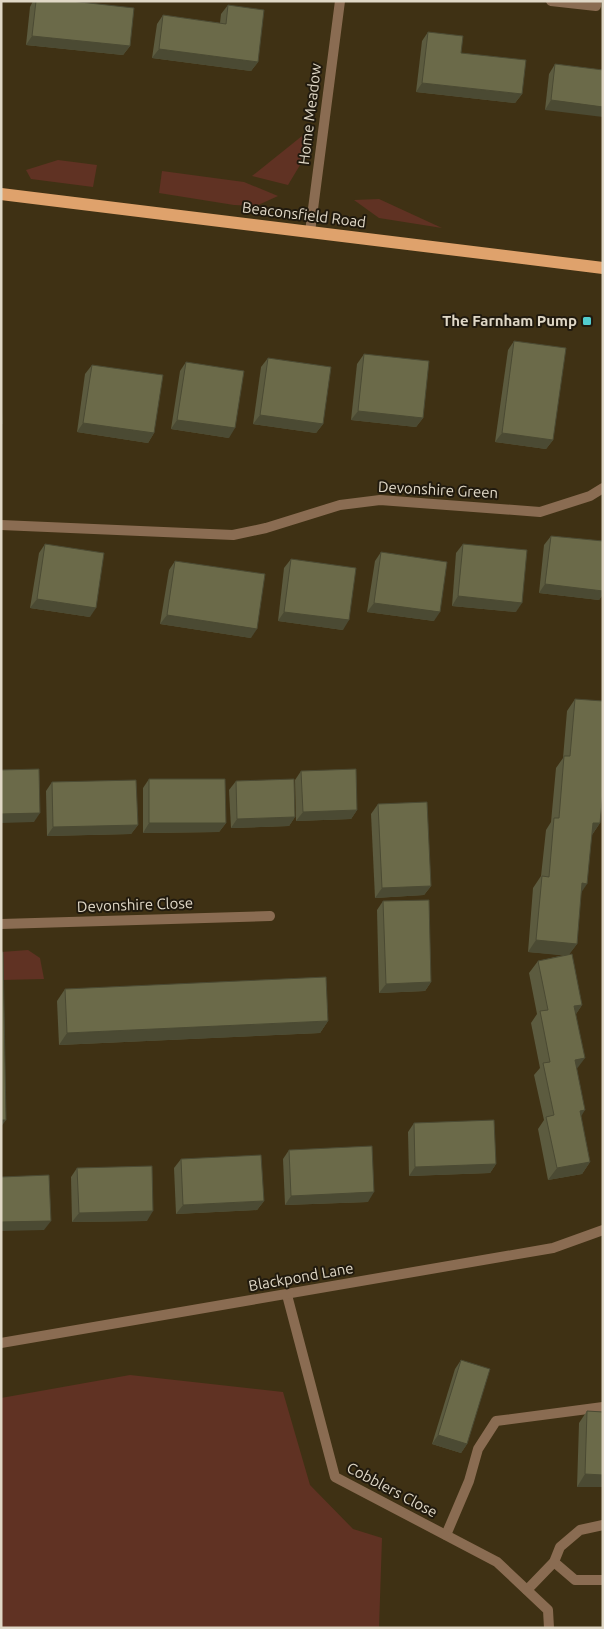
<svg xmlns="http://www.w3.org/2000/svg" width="604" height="1629" font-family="Ubuntu,sans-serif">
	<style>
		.green { fill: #603223 }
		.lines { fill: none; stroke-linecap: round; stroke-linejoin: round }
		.lane { stroke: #8a6c52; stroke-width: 10 }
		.street { stroke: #8a6c52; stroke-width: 10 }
		.primary { stroke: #dfa26c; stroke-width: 12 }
		.wall { fill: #5c5b3f }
		.shaded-wall { fill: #4b4a33 }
		.building { fill: #6b6a49; stroke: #4b4a33 }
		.poi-dot { fill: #52cdcf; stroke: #211a0e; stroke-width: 2 }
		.labels { text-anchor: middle; stroke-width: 4; stroke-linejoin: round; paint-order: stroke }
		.street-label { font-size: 15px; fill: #e0d8c7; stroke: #211a0e }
		.poi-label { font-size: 15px; font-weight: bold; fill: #e0d8c7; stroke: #211a0e; text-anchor: end }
	</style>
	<rect width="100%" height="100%" fill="#3f3114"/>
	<g class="green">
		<path d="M307 132 300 165 288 185 252 176Z"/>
		<path d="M58 160 97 165 93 187 31 179 26 170Z"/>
		<path d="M162 171 244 182 278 196 256 206 234 205 159 193Z"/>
		<path d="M379 199 442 228 379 218 354 200Z"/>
		<path d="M28 950 40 958 44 979 1 980V952Z"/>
		<path d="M130 1375 283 1392 310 1485 353 1529 382 1538 379 1628H1V1398Z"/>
	</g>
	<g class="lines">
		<g class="lane">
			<path d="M551 1 596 6V1"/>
			<path d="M446 1535 469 1481 478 1449 496 1421 603 1407"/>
			<path d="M554 1562 575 1580H603"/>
			<path d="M527 1590 554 1562 560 1547 580 1530 603 1525"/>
		</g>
		<g class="street">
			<path d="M310 232 340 1"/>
			<path d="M1 525 233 535 266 528 340 505 380 500 540 512 590 496 603 488"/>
			<path d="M1 924 270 916"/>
			<path d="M287 1295 335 1477 497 1562 548 1610 549 1628"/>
			<path d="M1 1343 553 1248 603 1230"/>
		</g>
		<path class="primary" d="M1 194 603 268"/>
	</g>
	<g class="wall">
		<path d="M33 1H71L130 46 123 55 26 45 30 7Z"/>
		<path d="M228 5 258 62 251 71 152 58 157 24 163 15 220 23 221 14Z"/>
		<path d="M428 32 461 53 522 94 515 103 416 92 422 41Z"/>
		<path d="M555 64 603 70 545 110 549 74Z"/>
		<path d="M514 341 553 440 546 449 495 442 508 350Z"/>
		<path d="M364 354 423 418 416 427 351 420 357 364Z"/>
		<path d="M268 358 323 424 316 433 253 424 261 367Z"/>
		<path d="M186 362 229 438 171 429 180 371Z"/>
		<path d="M92 365 154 433 148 443 77 432 85 374Z"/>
		<path d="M551 536 603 541V594L599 600 539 593 544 545Z"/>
		<path d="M45 544 90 617 30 608 39 553Z"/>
		<path d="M463 544 516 612 452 606 456 553Z"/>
		<path d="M381 552 434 621 367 612 375 561Z"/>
		<path d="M291 559 343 630 278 621 284 568Z"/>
		<path d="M175 561 251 638 160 624 169 570Z"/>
		<path d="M575 699 600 823 592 835 581 893 577 944 569 954 582 1005 576 1014 577 1069 581 1117 590 1162 582 1174 548 1180 538 1129 544 1120 534 1075 540 1068 531 1023 537 1014 529 973 538 961 564 955 528 952 533 888 541 876 546 830 551 822 556 768 563 758 567 711Z"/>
		<path d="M301 771 357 810 351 819 296 821 295 780Z"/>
		<path d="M149 779 226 823 219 832 143 833V788Z"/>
		<path d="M236 781 295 817 289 826 231 828 229 790Z"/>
		<path d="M52 782 138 825 131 834 47 836 46 791Z"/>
		<path d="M378 804 431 886 424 895 375 898 371 814Z"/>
		<path d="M383 901 431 982 425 991 379 993 377 910Z"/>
		<path d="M65 989 328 1021 320 1033 59 1045 57 1001Z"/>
		<path d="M414 1123 496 1164 490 1173 409 1176 408 1132Z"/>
		<path d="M289 1150 368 1202 285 1205 283 1159Z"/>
		<path d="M181 1159 264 1201 257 1210 176 1214 174 1168Z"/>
		<path d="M77 1168 147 1221 72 1222 71 1177Z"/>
		<path d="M461 1360 467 1444 461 1453 432 1444 455 1369Z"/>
		<path d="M587 1411 603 1412V1487H577L579 1423Z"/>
	</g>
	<g class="shaded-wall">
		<path d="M32 36 130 46 123 55 26 45Z"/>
		<path d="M159 49 258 62 251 71 152 58Z"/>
		<path d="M422 83 522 94 515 103 416 92Z"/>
		<path d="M551 100 603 107V117L545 110Z"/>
		<path d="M358 411 423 418 416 427 351 420Z"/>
		<path d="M260 415 323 424 316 433 253 424Z"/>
		<path d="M177 420 235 428 229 438 171 429Z"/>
		<path d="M83 423 154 433 148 443 77 432Z"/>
		<path d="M502 433 553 440 546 449 495 442Z"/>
		<path d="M545 584 603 591V594L599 600 539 593Z"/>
		<path d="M458 596 522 603 516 612 452 606Z"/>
		<path d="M37 599 96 608 90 617 30 608Z"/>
		<path d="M374 603 440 612 434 621 367 612Z"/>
		<path d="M284 612 349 620 343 630 278 621Z"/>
		<path d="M167 615 257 629 251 638 160 624Z"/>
		<path d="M357 810 351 819 296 821 303 812Z"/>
		<path d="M40 813 34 822 1 823V814Z"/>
		<path d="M295 817 289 826 231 828 237 819Z"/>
		<path d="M149 823H226L219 832 143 833Z"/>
		<path d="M593 823H600L591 836Z"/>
		<path d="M138 825 131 834 47 836 53 827Z"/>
		<path d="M582 883 587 884 579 896Z"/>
		<path d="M431 886 424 895 375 898 382 888Z"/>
		<path d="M536 940 577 944 568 956 528 952Z"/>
		<path d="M431 982 425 991 379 993 386 984Z"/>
		<path d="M582 1005 574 1017V1006Z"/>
		<path d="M328 1021 320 1033 59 1045 67 1033Z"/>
		<path d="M585 1058 576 1070 575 1060Z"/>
		<path d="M585 1110 577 1123 580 1111Z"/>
		<path d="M1 1120H6L1 1127Z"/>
		<path d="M590 1162 582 1174 548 1180 557 1168Z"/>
		<path d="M496 1164 490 1173 409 1176 415 1167Z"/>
		<path d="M374 1192 368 1202 285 1205 291 1196Z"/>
		<path d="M264 1201 257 1210 176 1214 183 1205Z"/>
		<path d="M153 1211 147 1221 72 1222 79 1213Z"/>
		<path d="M51 1221 44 1230 1 1231V1222Z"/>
		<path d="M438 1435 467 1444 461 1453 432 1444Z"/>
		<path d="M585 1474 603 1475V1487H577Z"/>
	</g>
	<g class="building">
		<path d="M36 1H71L134 8 130 46 32 36Z"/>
		<path d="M228 5 264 10 258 62 159 49 163 15 226 24Z"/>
		<path d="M428 32 463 36 461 53 526 60 522 94 422 83Z"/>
		<path d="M555 64 603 70V107L551 100Z"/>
		<path d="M514 341 566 348 553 440 502 433Z"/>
		<path d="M364 354 429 361 423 418 358 411Z"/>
		<path d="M268 358 331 367 323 424 260 415Z"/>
		<path d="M186 362 244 371 235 428 177 420Z"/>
		<path d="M92 365 163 375 154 433 83 423Z"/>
		<path d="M1 401 2 424H1Z"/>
		<path d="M551 536 603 541V591L545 584Z"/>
		<path d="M45 544 104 553 96 608 37 599Z"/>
		<path d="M463 544 527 550 522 603 458 596Z"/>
		<path d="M381 552 447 562 440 612 374 603Z"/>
		<path d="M291 559 356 568 349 620 284 612Z"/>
		<path d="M175 561 265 574 257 629 167 615Z"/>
		<path d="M575 699 603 701V791L600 823H593L587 884 582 883 577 944 536 940 542 876 549 877 554 818H559L564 756H570Z"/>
		<path d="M39 769 40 813 1 814V770Z"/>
		<path d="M356 769 357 810 303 812 301 771Z"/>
		<path d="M149 779H225L226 823H149Z"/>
		<path d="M294 779 295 817 237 819 236 781Z"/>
		<path d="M136 780 138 825 53 827 52 782Z"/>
		<path d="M427 802 431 886 382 888 378 804Z"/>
		<path d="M429 900 431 982 386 984 383 901Z"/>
		<path d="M1 952H3L6 1120H1Z"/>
		<path d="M572 954 582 1005 574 1006 585 1058 575 1060 585 1110 580 1111 590 1162 557 1168 546 1117 554 1115 543 1063 550 1062 540 1011 548 1010 538 961Z"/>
		<path d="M326 977 328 1021 67 1033 65 989Z"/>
		<path d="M494 1120 496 1164 415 1167 414 1123Z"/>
		<path d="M372 1146 374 1192 291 1196 289 1150Z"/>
		<path d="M261 1155 264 1201 183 1205 181 1159Z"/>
		<path d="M152 1166 153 1211 79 1213 77 1168Z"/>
		<path d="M49 1175 51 1221 1 1222V1177Z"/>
		<path d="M461 1360 490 1369 467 1444 438 1435Z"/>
		<path d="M587 1411 603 1412V1475L585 1474Z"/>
	</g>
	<rect class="poi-dot" x="582" y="316" width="10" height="10" rx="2.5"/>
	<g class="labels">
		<g class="street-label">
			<text transform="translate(310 114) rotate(-83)" y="5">Home Meadow</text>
			<text transform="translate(304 215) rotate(7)" y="5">Beaconsfield Road</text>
			<text transform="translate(438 490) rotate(3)" y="5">Devonshire Green</text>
			<text transform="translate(135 905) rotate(-2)" y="5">Devonshire Close</text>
			<text transform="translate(301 1277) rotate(-10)" y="5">Blackpond Lane</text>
			<text transform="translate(392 1490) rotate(28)" y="5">Cobblers Close</text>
		</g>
		<g class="poi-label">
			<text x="577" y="326">The Farnham Pump</text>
		</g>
	</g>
	<rect width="604" height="1629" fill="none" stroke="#e0d8c7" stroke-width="5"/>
</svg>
